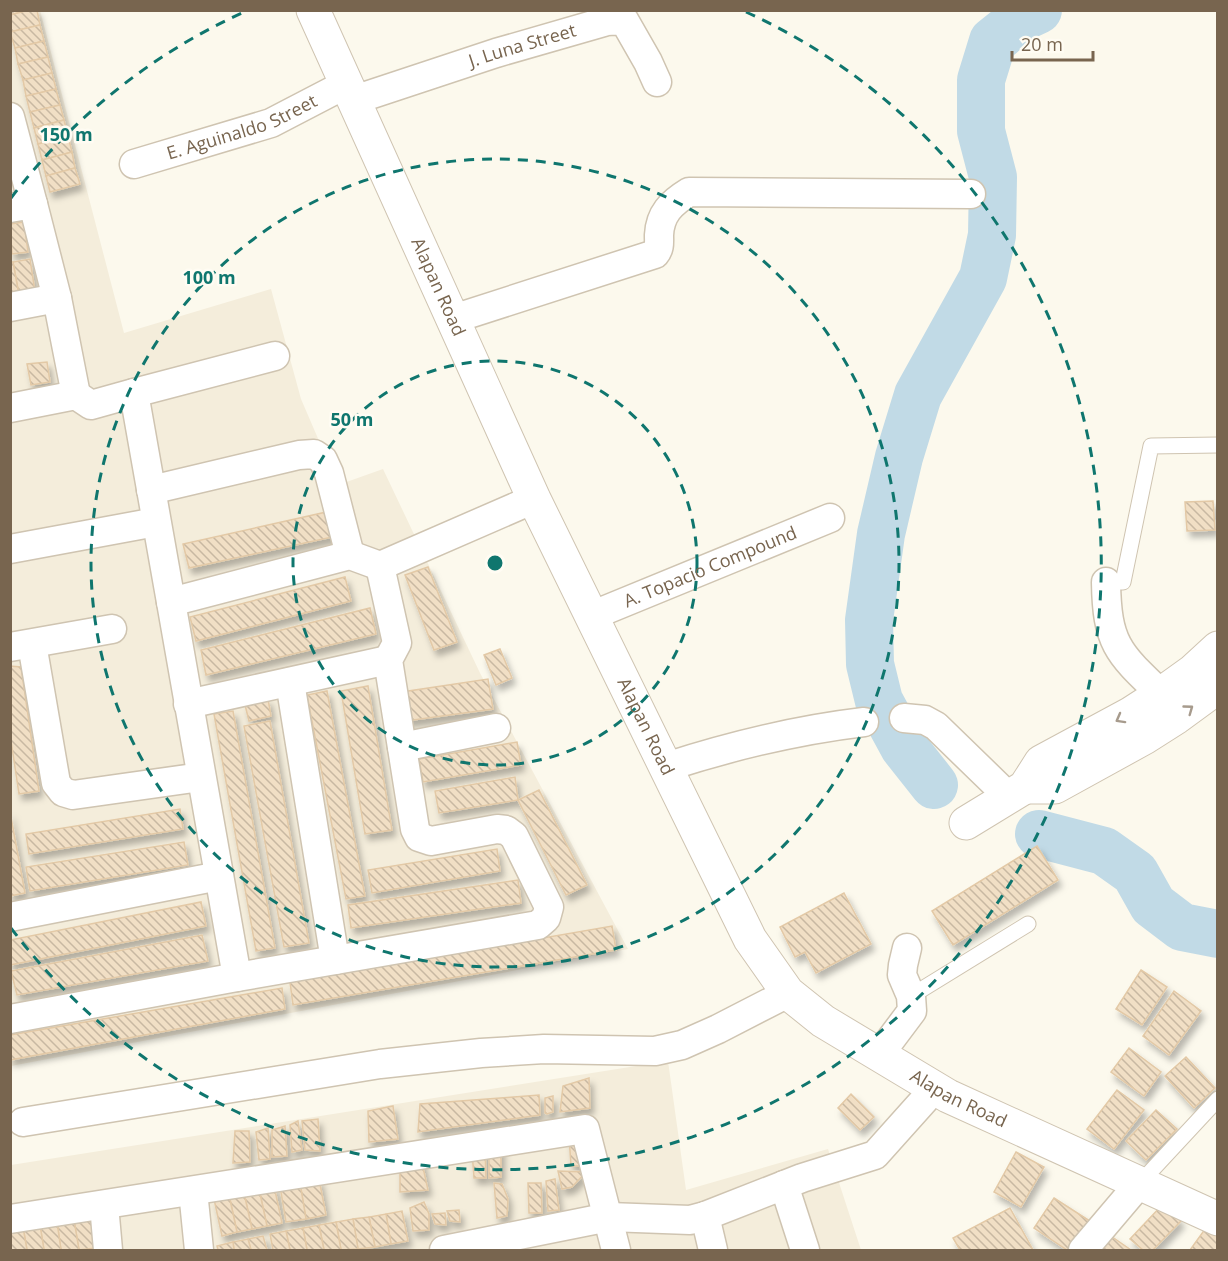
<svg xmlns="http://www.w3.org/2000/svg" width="1228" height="1261" font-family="'Open Sans',sans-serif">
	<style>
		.residential { fill: #f4eddb }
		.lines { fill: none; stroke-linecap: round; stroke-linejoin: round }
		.river { stroke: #c1dae6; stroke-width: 48 }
		.building { fill: url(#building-back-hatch); stroke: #e3c9a6; stroke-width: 1.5; filter: url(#shadow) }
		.service-casing { stroke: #cfc4b1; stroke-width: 17 }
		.minor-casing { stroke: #cfc4b1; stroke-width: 31 }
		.tertiary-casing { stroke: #cfc4b1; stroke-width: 35 }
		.service { stroke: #fff; stroke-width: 15 }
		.minor { stroke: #fff; stroke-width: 28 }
		.tertiary { stroke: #fff; stroke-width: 33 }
		.oneway { stroke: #a79b8d }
		.ring { fill: none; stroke: #0f766e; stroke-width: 3; stroke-dasharray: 10 8 }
		.labels { text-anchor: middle; stroke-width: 5; stroke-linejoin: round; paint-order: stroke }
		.street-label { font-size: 18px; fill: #78654f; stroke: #fffcf3 }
		.centre { fill: #0f766e; stroke: #fffcf3; stroke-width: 3 }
		.ring-label { font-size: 18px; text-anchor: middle; font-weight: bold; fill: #0f766e; stroke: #fffcf3; stroke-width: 5; stroke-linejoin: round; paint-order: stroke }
	</style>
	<defs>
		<pattern id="building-back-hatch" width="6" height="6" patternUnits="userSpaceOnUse" patternTransform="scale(1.5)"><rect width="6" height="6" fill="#f1dfc5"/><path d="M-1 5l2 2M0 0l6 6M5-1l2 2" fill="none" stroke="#c8b8a2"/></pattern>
		<filter id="shadow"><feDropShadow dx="3.5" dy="6" stdDeviation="3" flood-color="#0004"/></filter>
	</defs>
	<rect width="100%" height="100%" fill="#fcf9ed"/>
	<g class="residential">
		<path d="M40 10 124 333 271 289 301 399 338 485 383 469 480 673 628 949 11 1066 10 11Z"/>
		<path d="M668 1061 686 1190 828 1149 861 1250H11V1165Z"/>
	</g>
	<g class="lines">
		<g class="river">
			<path d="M934 785 904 747 879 701 870 664 869 620 881 534 899 457 918 395 983 278 992 235 993 177 981 131V80L993 41 1023 17 1038 10"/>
			<path d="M1039 834 1104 851 1135 873 1153 905 1182 927 1218 934"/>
		</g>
	</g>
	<g class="building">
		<path d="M10 10H29L10 15Z"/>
		<path d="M29 10H37L40 25 10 32V15Z"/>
		<path d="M40 25 44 41 15 48 10 32Z"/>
		<path d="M44 41 48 57 18 64 15 48Z"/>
		<path d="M48 57 52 73 23 80 18 64Z"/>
		<path d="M52 73 56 89 26 96 23 80Z"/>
		<path d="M56 89 60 105 30 112 26 96Z"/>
		<path d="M60 105 64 120 34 128 30 112Z"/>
		<path d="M64 120 68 136 38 144 34 128Z"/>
		<path d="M68 136 72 152 42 160 38 144Z"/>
		<path d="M72 152 75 168 46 176 42 160Z"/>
		<path d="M75 168 80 184 50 192 46 176Z"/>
		<path d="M24 222 28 252 12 254 10 224Z"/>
		<path d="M30 259 35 292 19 295 13 262Z"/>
		<path d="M10 262H13L19 295 10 296Z"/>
		<path d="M47 362 50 382 31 385 27 364Z"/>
		<path d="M1213 501 1215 530 1187 531 1185 502Z"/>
		<path d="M331 511 337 536 189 568 183 544Z"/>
		<path d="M428 567 457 642 434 650 405 575Z"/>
		<path d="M345 577 351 601 196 641 190 617Z"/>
		<path d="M370 608 376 634 206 675 201 650Z"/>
		<path d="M500 649 512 678 496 685 484 655Z"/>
		<path d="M10 666 21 667 39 791 19 794 10 734Z"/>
		<path d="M488 679 493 709 406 721 402 692Z"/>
		<path d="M368 686 392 830 365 834 341 691Z"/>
		<path d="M327 691 365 896 346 899 307 695Z"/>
		<path d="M268 699 271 716 249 721 245 705Z"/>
		<path d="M233 711 275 948 256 951 214 714Z"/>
		<path d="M270 721 309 943 284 947 244 726Z"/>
		<path d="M517 742 521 765 423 782 419 759Z"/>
		<path d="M515 777 518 800 439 813 435 791Z"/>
		<path d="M539 790 587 885 566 895 518 800Z"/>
		<path d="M180 809 183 829 29 854 26 834Z"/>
		<path d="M10 812 25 893 10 896Z"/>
		<path d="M184 842 188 865 30 891 26 867Z"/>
		<path d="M1037 846 1058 880 953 945 932 911Z"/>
		<path d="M497 849 500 871 372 893 368 870Z"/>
		<path d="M518 880 521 903 351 928 348 905Z"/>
		<path d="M844 893 871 944 816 973 805 952 795 957 780 927Z"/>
		<path d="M201 902 206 926 10 965V940Z"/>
		<path d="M612 926 616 950 293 1005 290 982Z"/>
		<path d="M202 935 208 961 17 995 11 971Z"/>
		<path d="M1141 970 1167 987 1142 1025 1116 1009Z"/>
		<path d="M282 988 285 1009 10 1060V1035Z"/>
		<path d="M1174 991 1201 1011 1169 1055 1143 1036Z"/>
		<path d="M1129 1048 1161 1072 1144 1096 1111 1072Z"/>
		<path d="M1186 1057 1215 1088 1194 1108 1165 1076Z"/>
		<path d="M589 1078 590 1108 560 1112 563 1086Z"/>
		<path d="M1117 1090 1144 1110 1114 1149 1087 1129Z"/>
		<path d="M851 1094 874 1117 860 1130 838 1108Z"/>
		<path d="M539 1095 540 1115 418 1132 420 1104Z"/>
		<path d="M553 1096V1112L547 1114 545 1113V1098Z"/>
		<path d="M393 1106 398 1139 369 1142 368 1111Z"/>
		<path d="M1156 1110 1177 1129 1146 1160 1126 1141Z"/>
		<path d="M318 1119 320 1151 305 1150 302 1121Z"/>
		<path d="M298 1121 302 1150 292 1152 290 1125Z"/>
		<path d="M285 1126 287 1156 272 1157V1130Z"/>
		<path d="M268 1128 270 1159 259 1160 256 1132Z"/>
		<path d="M235 1131H249L250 1162 233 1163Z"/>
		<path d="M569 1136 588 1166H571Z"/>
		<path d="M501 1144V1177L489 1178V1146Z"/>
		<path d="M485 1147 486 1178H474L472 1151Z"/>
		<path d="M1016 1152 1044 1167 1021 1207 994 1192Z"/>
		<path d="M421 1158 428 1190 400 1192V1162Z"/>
		<path d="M558 1171 586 1172 572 1187 562 1189Z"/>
		<path d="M319 1179 326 1215 306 1219 300 1183Z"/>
		<path d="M555 1179 559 1210 548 1211 546 1181Z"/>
		<path d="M300 1183 306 1219 286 1222 280 1186Z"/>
		<path d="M494 1183 502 1184 508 1199 507 1216 497 1218Z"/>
		<path d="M528 1183H541L542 1213H529Z"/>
		<path d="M274 1186 282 1223 267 1226 259 1189Z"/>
		<path d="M259 1189 267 1226 252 1229 244 1193Z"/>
		<path d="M244 1193 252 1229 237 1232 229 1195Z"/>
		<path d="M229 1195 237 1232 222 1236 214 1199Z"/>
		<path d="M1054 1198 1093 1223 1075 1250H1067L1034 1228Z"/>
		<path d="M424 1202 429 1214V1230L413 1231 410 1208Z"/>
		<path d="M1163 1204 1181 1221 1153 1250H1143L1130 1239Z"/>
		<path d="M1010 1208 1033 1250H960L953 1238Z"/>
		<path d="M459 1210 460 1222 450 1221 447 1211Z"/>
		<path d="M402 1211 408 1241 391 1244 386 1214Z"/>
		<path d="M445 1213 446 1225 435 1224 432 1214Z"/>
		<path d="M386 1214 391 1244 375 1247 369 1217Z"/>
		<path d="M91 1217 96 1248 79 1250 74 1220Z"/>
		<path d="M369 1217 375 1247 358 1249 353 1219Z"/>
		<path d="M353 1219 358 1249 341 1250 336 1222Z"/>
		<path d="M74 1220 79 1250H61L57 1222Z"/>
		<path d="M57 1222 61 1250H44L40 1225Z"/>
		<path d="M336 1222 341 1250H324L319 1225Z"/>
		<path d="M40 1225 44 1250H27L23 1227Z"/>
		<path d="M319 1225 324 1250H307L303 1228Z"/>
		<path d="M1208 1225 1218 1232V1250H1190Z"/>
		<path d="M23 1227 27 1250H10V1229Z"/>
		<path d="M303 1228 307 1250H290L286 1231Z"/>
		<path d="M286 1231 290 1250H273L270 1234Z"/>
		<path d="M1108 1234 1131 1250H1096Z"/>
		<path d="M263 1236 267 1250H251L248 1239Z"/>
		<path d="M248 1239 251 1250H234L233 1242Z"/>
		<path d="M233 1242 234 1250H218L217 1246Z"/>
	</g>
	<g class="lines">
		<g class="service-casing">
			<g id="service">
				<path d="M1106 582H1123L1151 446 1218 445"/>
				<path d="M911 996 1028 924"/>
				<path d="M1139 1184 1218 1099"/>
			</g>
		</g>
		<g class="minor-casing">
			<g id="minor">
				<path id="s1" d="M354 100 496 53 607 21 624 20 648 62 657 82"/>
				<path d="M10 117 33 204"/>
				<path id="s2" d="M134 164 271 123 346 84"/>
				<path d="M10 208 33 204 57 298"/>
				<path d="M10 307 57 298 76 395"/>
				<path d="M453 319 655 254C660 248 659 243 659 235 660 214 671 203 689 192L971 194"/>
				<path d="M134 393 275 356"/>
				<path d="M10 408 76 395 91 405 134 393 171 602"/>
				<path d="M151 490 299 455 314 454 323 460 329 473 350 555"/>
				<path d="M10 549 156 522"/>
				<path d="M1106 582C1107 644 1118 653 1161 694"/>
				<path id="s3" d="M591 616 830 518"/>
				<path d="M32 644 56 783 63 792 73 795 201 777"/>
				<path d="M10 647 112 629"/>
				<path d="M290 682 335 960"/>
				<path d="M188 704 388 660"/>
				<path d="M904 718 925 720 936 726 1009 797"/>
				<path d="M402 747 496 728"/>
				<path d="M666 767C731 746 796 730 864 722"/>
				<path d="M10 917 219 876"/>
				<path d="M237 977 171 602 350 555 380 566 534 499"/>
				<path d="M10 1019 237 977 538 925 546 918 549 907 514 836 506 830 497 829 431 841 419 837 415 829 388 660 397 643 380 566"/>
				<path d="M879 1055 912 1011 911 996 902 975 903 965 907 948"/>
				<path d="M23 1122 380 1064 481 1053 544 1049 655 1051 682 1045 718 1029 788 993"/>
				<path d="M784 1185 805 1250"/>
				<path d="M193 1191 199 1250"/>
				<path d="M104 1205 108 1250"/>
				<path d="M705 1216 713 1250"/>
				<path d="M10 1219 585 1129 616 1250"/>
				<path d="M444 1250 609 1217 690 1220 705 1216 802 1178 875 1155 935 1088"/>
				<path d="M1083 1250 1139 1184"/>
			</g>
		</g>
		<g class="tertiary-casing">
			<g id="tertiary">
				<path id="s4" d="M313 10 534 499 750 939 788 993 823 1021 948 1096 1218 1219"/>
				<path d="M1025 787H1055L1144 738 1177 717 1218 687"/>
				<path d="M966 823 1025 787 1041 762 1130 714 1161 694 1193 671 1218 648"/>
			</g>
		</g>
		<use href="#service" class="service"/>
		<use href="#minor" class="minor"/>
		<use href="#tertiary" class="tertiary"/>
	</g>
	<defs><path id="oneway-chevron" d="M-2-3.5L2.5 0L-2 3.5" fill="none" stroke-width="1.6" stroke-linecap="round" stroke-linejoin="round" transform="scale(1.5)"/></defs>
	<g class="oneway">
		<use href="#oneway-chevron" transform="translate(1189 709) rotate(-36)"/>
		<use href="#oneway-chevron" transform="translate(1120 719) rotate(151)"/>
	</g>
	<g class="ring">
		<circle cx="495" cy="563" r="202"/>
		<circle cx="495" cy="563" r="404"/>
		<path d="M11 198A606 606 0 0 1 244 12M746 12A606 606 0 1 1 11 928"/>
	</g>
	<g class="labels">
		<g class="street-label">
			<text dy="6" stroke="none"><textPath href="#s1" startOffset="177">J. Luna Street</textPath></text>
			<text dy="6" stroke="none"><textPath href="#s2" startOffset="114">E. Aguinaldo Street</textPath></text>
			<text dy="6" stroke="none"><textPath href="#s4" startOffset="304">Alapan Road</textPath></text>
			<text dy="6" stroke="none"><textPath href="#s3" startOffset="129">A. Topacio Compound</textPath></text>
			<text dy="6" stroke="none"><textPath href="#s4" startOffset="790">Alapan Road</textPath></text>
			<text dy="6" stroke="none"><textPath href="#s4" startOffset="1294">Alapan Road</textPath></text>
		</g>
	</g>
	<circle cx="495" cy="563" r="9" class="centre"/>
	<g class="ring-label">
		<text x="66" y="141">150 m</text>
		<text x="209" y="284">100 m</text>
		<text x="352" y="426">50 m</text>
	</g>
	<rect width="1228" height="1261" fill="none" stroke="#78654f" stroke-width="24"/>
	<path d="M1012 51v9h81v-9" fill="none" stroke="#78654f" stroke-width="3"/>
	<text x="1021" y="51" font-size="18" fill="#78654f" stroke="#fffcf3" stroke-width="4.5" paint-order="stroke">20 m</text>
</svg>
